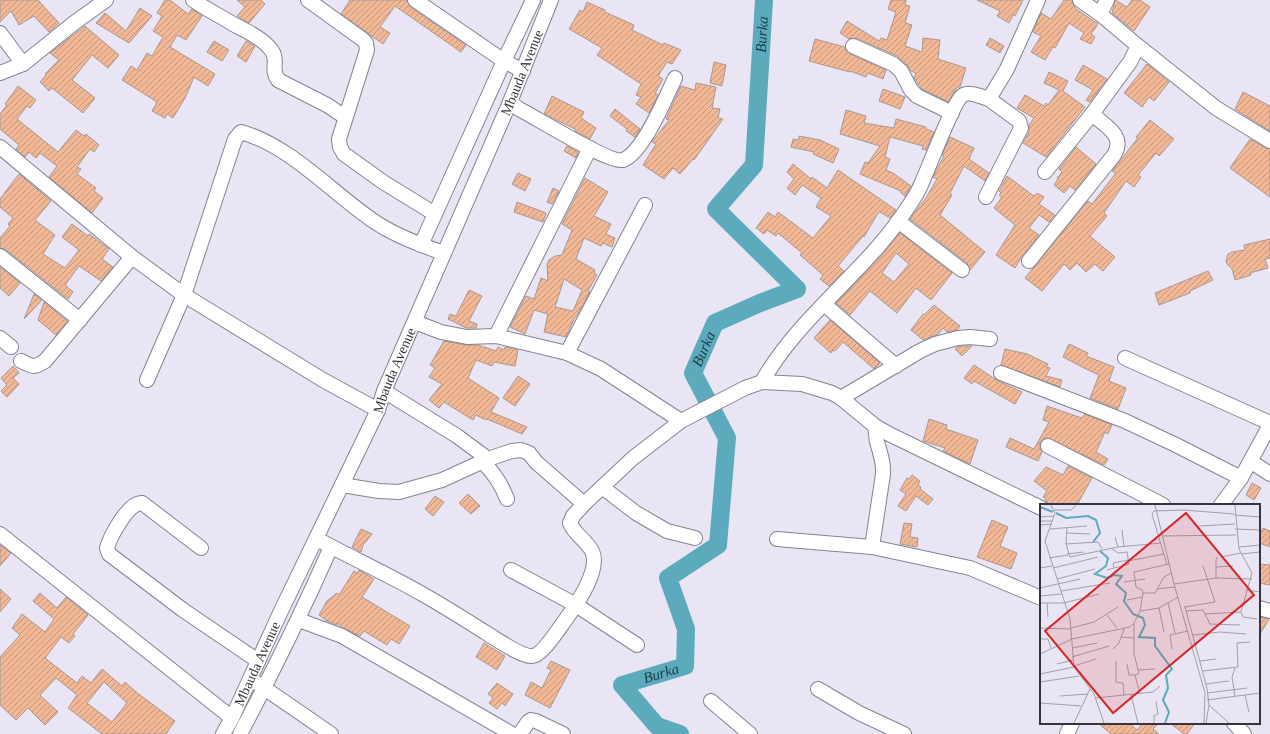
<svg xmlns="http://www.w3.org/2000/svg" width="1270" height="734" font-family="'Times New Roman',serif">
	<style>
		.lines { fill: none; stroke-linecap: round; stroke-linejoin: round }
		.river { stroke: #5babbd; stroke-width: 18 }
		.building { fill: url(#building-hatch); stroke: #a89990; fill-rule: evenodd }
		.minor-casing { stroke: #868290; stroke-width: 16 }
		.minor { stroke: #fff; stroke-width: 14 }
		.labels { text-anchor: middle; stroke-width: 3.5; stroke-linejoin: round; paint-order: stroke }
		.street-label { font-size: 14px; fill: #37353b; stroke: #e9e5f4 }
		.water-label { font-size: 15px; font-style: italic; fill: #1b4049; stroke: #e9e5f4 }
		.inset-river { fill: none; stroke: #5babbd; stroke-width: 2 }
		.inset-road { fill: none; stroke: #a29faa; stroke-width: 1 }
		.view { fill: #d62828; fill-opacity: 0.15; stroke: #d62828; stroke-width: 2 }
		.inset-edge { fill: none; stroke: #37353b; stroke-width: 2 }
	</style>
	<defs>
		<pattern id="building-hatch" width="6" height="6" patternUnits="userSpaceOnUse"><rect width="6" height="6" fill="#f2b896"/><path d="M-1 1l2-2M0 6l6-6M5 7l2-2" fill="none" stroke="#c5967c"/></pattern>
	</defs>
	<rect width="100%" height="100%" fill="#e9e5f4"/>
	<g class="lines">
		<path class="river" id="s1" d="M680 734 657 726 622 685 685 666 686 629 668 578 718 545 727 438 693 373 715 323 760 303 797 289 716 209 754 165 764 0"/>
	</g>
	<g class="building">
		<path d="M0 0H38L59 23 49 32 34 16 19 25 11 11 0 22Z"/>
		<path d="M165 0H170L188 14 192 9 202 16 186 40 177 35 170 47 215 74 208 86 194 77 185 98 173 118 167 114 165 118 152 111 157 102 122 80 131 66 137 70 147 53 152 56 163 37 153 31 162 16 157 13Z"/>
		<path d="M237 0H261L265 4 249 23 237 16 245 7Z"/>
		<path d="M350 0H407L410 7 466 45 461 52 395 6 380 27 390 33 383 44 341 14Z"/>
		<path d="M891 0H906L905 5 910 6 905 23 912 25 905 46 922 52 923 38 940 40 938 59 966 68 960 87H957L949 101H946L922 89 914 78 916 73 911 71 907 65 897 56 856 38 849 39 840 33 847 21 879 41 881 38 887 40 896 12 888 9Z"/>
		<path d="M977 0H1023L1015 16 1013 15 1009 23 997 16 1000 11Z"/>
		<path d="M1064 0H1072L1073 4 1076 9 1098 24 1091 34 1095 37 1091 44 1080 39 1084 33 1069 23 1055 48 1053 47 1045 60 1031 52 1041 36 1033 32 1041 13 1051 19Z"/>
		<path d="M1115 0 1127 7 1132 0H1140L1150 7 1134 31 1112 13Z"/>
		<path d="M587 2 605 10V12L634 25 632 30 663 45 664 43 681 50 672 64 667 62 658 76 663 79 655 93 658 95 649 113 636 104 641 97 636 95 641 84 597 55 602 48 569 29 580 10 583 12Z"/>
		<path d="M140 8 152 16 129 43 96 23 105 13 126 31Z"/>
		<path d="M85 26 119 55 108 68 92 55 72 80 95 98 83 113 52 88 49 91 40 82 46 75 45 74 59 60 50 53Z"/>
		<path d="M990 38 1004 46 1000 53 986 45Z"/>
		<path d="M815 39 845 47 846 51 850 54 886 70 883 79 868 73 866 77 850 71V72L809 61Z"/>
		<path d="M214 41 229 50 222 61 207 52Z"/>
		<path d="M246 41 255 46 246 62 237 56Z"/>
		<path d="M714 62 726 65 722 86 710 83Z"/>
		<path d="M1147 64 1169 82 1154 101 1149 97 1142 107 1124 93Z"/>
		<path d="M1083 65 1107 79 1090 102 1086 100 1093 90 1075 80Z"/>
		<path d="M1049 72 1068 81 1063 91 1085 107 1046 157 1023 143 1029 132V125L1034 118 1017 108 1025 95 1044 106 1046 103 1048 105 1059 90 1044 83Z"/>
		<path d="M696 83 716 87 712 108 720 109 718 118 723 119 694 160 693 159 680 174 673 168 664 179 643 165 656 144 652 142 669 120 666 119 681 86 695 90Z"/>
		<path d="M18 86 36 100 30 108 27 106 17 119 58 152 76 130 84 136 86 134 99 145 94 152 90 149 77 167 81 169 77 174 96 188 94 191 103 198 92 213 49 177 57 166 40 153 36 158 29 152 25 157 16 149 19 145 0 129V114L7 105 5 104Z"/>
		<path d="M883 89 905 97 900 109 879 101Z"/>
		<path d="M1243 92 1270 106V131L1235 109Z"/>
		<path d="M552 96 584 112 581 118 596 128 590 139 575 131V129L544 114Z"/>
		<path d="M615 109 640 129 635 137 626 131 627 129 610 116Z"/>
		<path d="M846 110 866 116 864 123 894 128 896 119 926 127V129L934 132 926 150 922 149 923 146 890 137 885 157 890 159 886 170 893 173 911 186 905 196 900 192 901 191 860 174 865 162 868 163 880 146 840 134Z"/>
		<path d="M1150 120 1174 139 1159 156 1156 153 1138 175 1141 177 1134 187 1126 181 1104 213 1107 216 1090 236 1115 257 1103 271 1095 264 1086 272 1077 263 1070 270 1064 264 1042 291 1025 278 1088 201 1092 204 1116 173 1112 171 1138 138 1136 137Z"/>
		<path d="M799 136 820 140 839 149 833 163 813 154 814 152 791 147 793 139 799 140Z"/>
		<path d="M950 137 974 148 969 159 989 173 985 181 964 166 950 193 952 195 940 215 985 252 970 270 967 263 910 219 926 198 937 179 933 177 944 156 942 155Z"/>
		<path d="M1250 139 1266 148 1270 149V197L1230 168Z"/>
		<path d="M567 146 578 152 576 158 564 151Z"/>
		<path d="M1076 147 1096 164 1075 190 1070 186 1064 193 1054 185 1058 179 1057 178 1062 172 1059 169Z"/>
		<path d="M793 164 811 179 812 177 827 188 838 170 896 210 890 218 880 212 878 213 864 237 863 236 838 266 844 271 829 286 820 279 823 275 800 255 802 253 778 233 776 236 767 230 764 234 756 228 768 212 775 217 778 212 813 238 831 216 816 207 821 198 802 185 795 195 787 188 794 179 787 172Z"/>
		<path d="M518 173 531 179 525 191 512 184Z"/>
		<path d="M19 174 51 201 35 220 55 235 43 254 65 268 79 250 62 237 72 224 88 236 89 234 109 249 102 259 113 267 101 281 79 266 65 285 73 292 68 299 5 249 0 248V238L10 226 8 224 13 218 0 207V199Z"/>
		<path d="M1007 176 1034 196 1037 193 1044 197 1039 204 1055 215 1049 222 1039 215 1029 228 1039 235 1022 256 1015 268 996 255 1015 225 994 208 1002 197 999 195 1001 193 999 191Z"/>
		<path d="M585 178 608 192 594 216 611 224 606 234 615 238 612 247 603 243 601 246 584 238 576 259 595 270 594 273 597 275 588 291 590 292 576 317H575L566 337 544 332 548 314 534 310 525 334 510 327 526 296 534 299 541 278 548 281 547 264 549 260 555 256 562 255 572 230 562 224ZM564 279 582 290 573 311 555 307Z"/>
		<path d="M553 188 559 191 552 204 547 202Z"/>
		<path d="M517 202 546 213 543 222 514 212Z"/>
		<path d="M900 233 952 273 931 300 916 288 897 313 870 291 850 315 836 303 881 256ZM896 253 909 264 894 282 882 273Z"/>
		<path d="M1270 239V258L1265 259 1268 268 1250 273 1251 275 1235 280 1232 269 1227 264 1226 261 1228 254 1232 252 1245 250 1244 245Z"/>
		<path d="M0 267 20 283 9 296 0 288Z"/>
		<path d="M1208 271 1213 280 1190 291V293L1159 305 1155 293Z"/>
		<path d="M469 290 482 296 469 321 477 324 476 328H466L448 319 450 314 456 316Z"/>
		<path d="M34 294 42 300 24 319Z"/>
		<path d="M44 302 67 321 56 335 38 320Z"/>
		<path d="M934 305 960 326 957 330 947 332 943 328 938 334 923 340 911 330 923 314 924 315Z"/>
		<path d="M830 320 880 363 874 369 843 342 835 351 833 350 831 353 814 338Z"/>
		<path d="M444 341 466 345H478L496 351 498 347 504 350 505 347 518 350 515 366 494 362 492 366 476 360 468 378 499 398 491 412 527 427 522 434 487 419 486 420 476 415 473 420 444 402 439 408 429 400 442 384 429 377 435 368 430 365Z"/>
		<path d="M1069 344 1088 353 1086 356 1114 367 1109 381 1126 388 1118 409 1090 398 1099 375 1086 369 1063 357Z"/>
		<path d="M959 346H972L962 356 955 349Z"/>
		<path d="M1005 349 1027 354 1048 364 1046 367 1050 368 1046 376 1062 380 1060 387 1001 365Z"/>
		<path d="M974 365 998 381 1022 392 1015 404 974 381 972 384 964 378Z"/>
		<path d="M13 366 19 373 13 378 19 384 7 397 1 391 7 385 1 378Z"/>
		<path d="M518 376 530 384 515 406 503 398Z"/>
		<path d="M1047 406 1082 418 1085 414 1112 425 1108 434 1105 432 1096 452 1108 459 1104 465 1048 438 1043 439 1040 442V447L1042 452 1038 461 1006 447 1010 438 1034 449 1049 422 1043 420Z"/>
		<path d="M929 419 947 425 946 429 978 440 970 464 943 451 945 448 923 441Z"/>
		<path d="M1068 466 1092 478 1077 505H1050L1045 500 1046 499 1043 497 1047 491 1034 481 1046 467 1063 475Z"/>
		<path d="M912 475 920 481 918 485 921 487 920 489 933 499 928 505 916 496 906 511 898 506 906 494 900 490 907 478 909 479Z"/>
		<path d="M1252 483 1261 488 1254 500 1246 495Z"/>
		<path d="M468 494 480 506 471 514 459 503Z"/>
		<path d="M435 496 444 502 433 516 425 509Z"/>
		<path d="M992 520 1008 527 1000 546 1017 553 1011 569 977 557Z"/>
		<path d="M904 523 912 524 910 537 918 538 917 547 900 544Z"/>
		<path d="M1263 528 1270 531V547L1259 543V538Z"/>
		<path d="M361 529 372 534 363 545 361 552 352 547Z"/>
		<path d="M0 545 11 553 0 566Z"/>
		<path d="M1259 564 1270 565V585L1259 583Z"/>
		<path d="M359 570 374 579 362 597 410 626 399 644 391 639 387 645 364 631 360 636 341 627 338 623 337 625 327 621 319 615 327 601 337 593 339 595 354 571 358 573Z"/>
		<path d="M0 589 11 599 0 612Z"/>
		<path d="M40 593 57 608 66 597 88 615 73 634 75 636 69 643 61 637 45 658 77 683 82 676 91 683 102 669 122 686 125 682 136 692 175 721 166 734H102L68 708 77 695 56 678 40 695 58 712 45 725 28 708 16 720 0 705V657L20 635 12 628 22 614 45 632 54 619 33 601ZM104 682 127 703 112 722 87 703Z"/>
		<path d="M1259 617 1269 619 1259 636Z"/>
		<path d="M484 643 505 656 497 670 476 657Z"/>
		<path d="M551 661 570 670 550 708 525 695 531 682 542 688 551 670 547 668Z"/>
		<path d="M497 683 513 694 505 706 502 703 497 709 489 703 493 698 488 694Z"/>
		<path d="M1098 723H1129L1137 730 1143 723H1159L1153 729 1159 734H1111Z"/>
		<path d="M1170 723H1195L1187 734H1184Z"/>
	</g>
	<g class="lines">
		<g class="minor-casing">
			<g id="minor">
				<path d="M193 0C206 9 220 16 233 24 246 31 263 38 272 51 279 61 270 69 278 80L327 105 345 117"/>
				<path d="M308 0 362 39 366 43 367 50 339 139 340 147 344 154 383 182 435 214"/>
				<path d="M415 0 504 61 523 71"/>
				<path d="M1100 14 1107 0"/>
				<path d="M0 33 23 64"/>
				<path d="M853 46 893 64 901 71 911 90 917 96 952 113"/>
				<path d="M1138 46 1216 108 1270 141"/>
				<path d="M0 73 23 64 74 23 106 0"/>
				<path d="M510 102 519 109C535 117 610 164 623 160 643 153 666 97 675 78"/>
				<path d="M0 147 132 257 184 295 323 380 378 410"/>
				<path d="M1045 172 1092 114"/>
				<path d="M986 197 1021 128 1019 121 989 99"/>
				<path d="M898 221 962 270"/>
				<path d="M421 245 504 61 533 0"/>
				<path d="M0 256 80 320"/>
				<path d="M1029 261 1114 155C1126 135 1105 126 1092 114L1130 62 1138 46 1100 14 1080 0"/>
				<path d="M824 304 896 366"/>
				<path d="M415 322 441 332 467 337 496 336 567 353 601 369 681 421"/>
				<path d="M496 336 590 148"/>
				<path d="M0 338 11 347"/>
				<path d="M567 353 645 205"/>
				<path d="M1125 358 1270 423"/>
				<path d="M21 361C33 367 34 368 45 361L132 257"/>
				<path d="M1001 373 1125 421 1176 445 1241 478"/>
				<path d="M147 380 184 295 235 139 241 132C291 146 332 193 375 222 396 236 420 245 444 253"/>
				<path d="M762 382C800 314 869 270 910 204 915 197 920 188 923 180 929 167 954 100 963 95 969 91 982 97 989 99L1007 69 1038 0"/>
				<path d="M384 391 457 436 488 459"/>
				<path d="M841 398 920 351 935 344 958 338 970 337 990 339"/>
				<path d="M1048 446 1163 505"/>
				<path d="M1250 461 1270 474"/>
				<path d="M483 462C494 473 501 483 507 499"/>
				<path d="M342 485 379 491 399 492 442 480 488 459 512 451 521 450 529 453 536 462 584 504"/>
				<path d="M602 487 636 513 667 531 695 538"/>
				<path d="M1221 505 1241 478 1270 425"/>
				<path d="M0 534 232 718"/>
				<path d="M317 539C352 558 389 575 424 595 447 608 469 622 491 636 499 641 523 657 532 656 542 656 560 627 566 619 577 604 601 569 592 551 586 540 574 534 570 523L573 516 584 504 633 458 681 421 745 388 762 382 802 384 832 393 841 398 875 426 889 434 1041 508"/>
				<path d="M777 539 872 547 970 568 1041 598"/>
				<path d="M872 547 883 474C884 462 880 453 877 442 876 437 876 431 875 426"/>
				<path d="M201 548 142 503C129 501 110 537 107 548L109 554 183 610 258 661"/>
				<path d="M511 570 576 605 637 645"/>
				<path d="M1259 608 1270 611"/>
				<path d="M299 620 342 636 512 734"/>
				<path d="M257 683 331 734"/>
				<path d="M818 689 859 713 904 734"/>
				<path d="M711 701 750 734"/>
				<path d="M1234 723 1244 734"/>
				<path id="s2" d="M223 734 232 718 281 611 378 410 384 391 510 102 551 0"/>
				<path d="M240 734C273 672 303 610 331 547"/>
				<path d="M520 734 528 722 531 720 536 721 563 734"/>
				<path d="M1067 734 1072 723"/>
			</g>
		</g>
		<use href="#minor" class="minor"/>
	</g>
	<g class="labels">
		<g class="street-label">
			<text dy="5" stroke="none"><textPath href="#s2" startOffset="726">Mbauda Avenue</textPath></text>
			<text dy="5" stroke="none"><textPath href="#s2" startOffset="402">Mbauda Avenue</textPath></text>
			<text dy="5" stroke="none"><textPath href="#s2" startOffset="78">Mbauda Avenue</textPath></text>
		</g>
		<g class="water-label">
			<text dy="5" stroke="none"><textPath href="#s1" startOffset="922">Burka</textPath></text>
			<text dy="5" stroke="none"><textPath href="#s1" startOffset="502">Burka</textPath></text>
			<text dy="5" stroke="none"><textPath href="#s1" startOffset="119">Burka</textPath></text>
		</g>
	</g>
	<g transform="translate(1040 504)">
		<rect width="220" height="220" fill="#e9e5f4"/>
		<path class="inset-river" d="M0 3 13 8M16 9 26 14 48 12 56 16 60 29 53 38M60 47 68 54 66 62 55 70 67 74 74 71 82 72 76 80 86 89 84 97 93 110 103 114 105 121 99 133 115 134V142L132 165 126 171 128 184 123 196 129 208 125 219"/>
		<path class="inset-road" d="M11 1 15 9 5 37 30 115 34 163 54 190 64 219M115 1 134 80 165 189 164 219M195 1 199 45 212 69 201 108 203 113 217 115M14 6H31L36 1M194 11 220 13M0 13 14 12M0 17H13M0 21 12 20M159 22 195 20M27 23 26 40 30 53 78 43 75 33M10 25 47 22M195 25 220 26M82 26 84 42M27 29 50 30M122 32 196 31M26 40 58 38 62 45M78 43 121 39M199 43 220 41M27 50 44 48M202 50 220 48M181 53 201 49M9 54 28 51M88 57 124 50M127 61 112 10 114 7 144 6 194 10M176 63 193 62M0 64 12 62M13 64 58 53M74 64 73 59 88 56M67 66 89 60 87 48 78 49 71 44M176 74V55L178 53M17 75 55 65M84 78 105 75M134 80 176 74 212 75M0 84 40 75M117 85 135 83M206 86 220 88M21 87 70 79M103 89H115L124 73 131 69M0 92 22 90M87 96 102 93M0 99H24L59 90M7 99 8 113M128 99 135 129M144 103 175 98 163 62M145 103 167 184 169 201 166 219M119 104 124 128M100 107 119 104 138 93M146 107 163 106 170 120 200 121M165 110 201 108M67 111 77 124M94 119V150L99 169 95 171 100 190M0 124 31 125M31 124 54 118 78 103M153 131 180 128 206 130M81 133 94 134M0 135H8L11 144M32 144 57 139M73 145 79 139 84 125M132 145 130 131 148 127M0 150 32 135 90 123 94 119 100 107 103 89 102 86 96 83 94 68 129 60M32 153 69 142M76 157V178L83 179 84 191 113 188 120 182M160 157 176 155M17 160 33 156M87 160 89 171H95M34 162 56 155M195 164 192 173 195 192M98 166 115 165M163 167 198 163 197 139 210 138M0 170 34 163M0 178 39 172M166 180 189 177M167 189 207 184M91 191 98 219M205 191 209 208M20 192 48 190M56 194 84 191M167 196 220 189M0 199 41 202M169 201 189 219M34 219 50 185M114 219V212L118 210 116 197"/>
		<path class="view" d="M146 9 214 91 73 209 5 127Z"/>
		<rect width="220" height="220" class="inset-edge"/>
	</g>
</svg>
